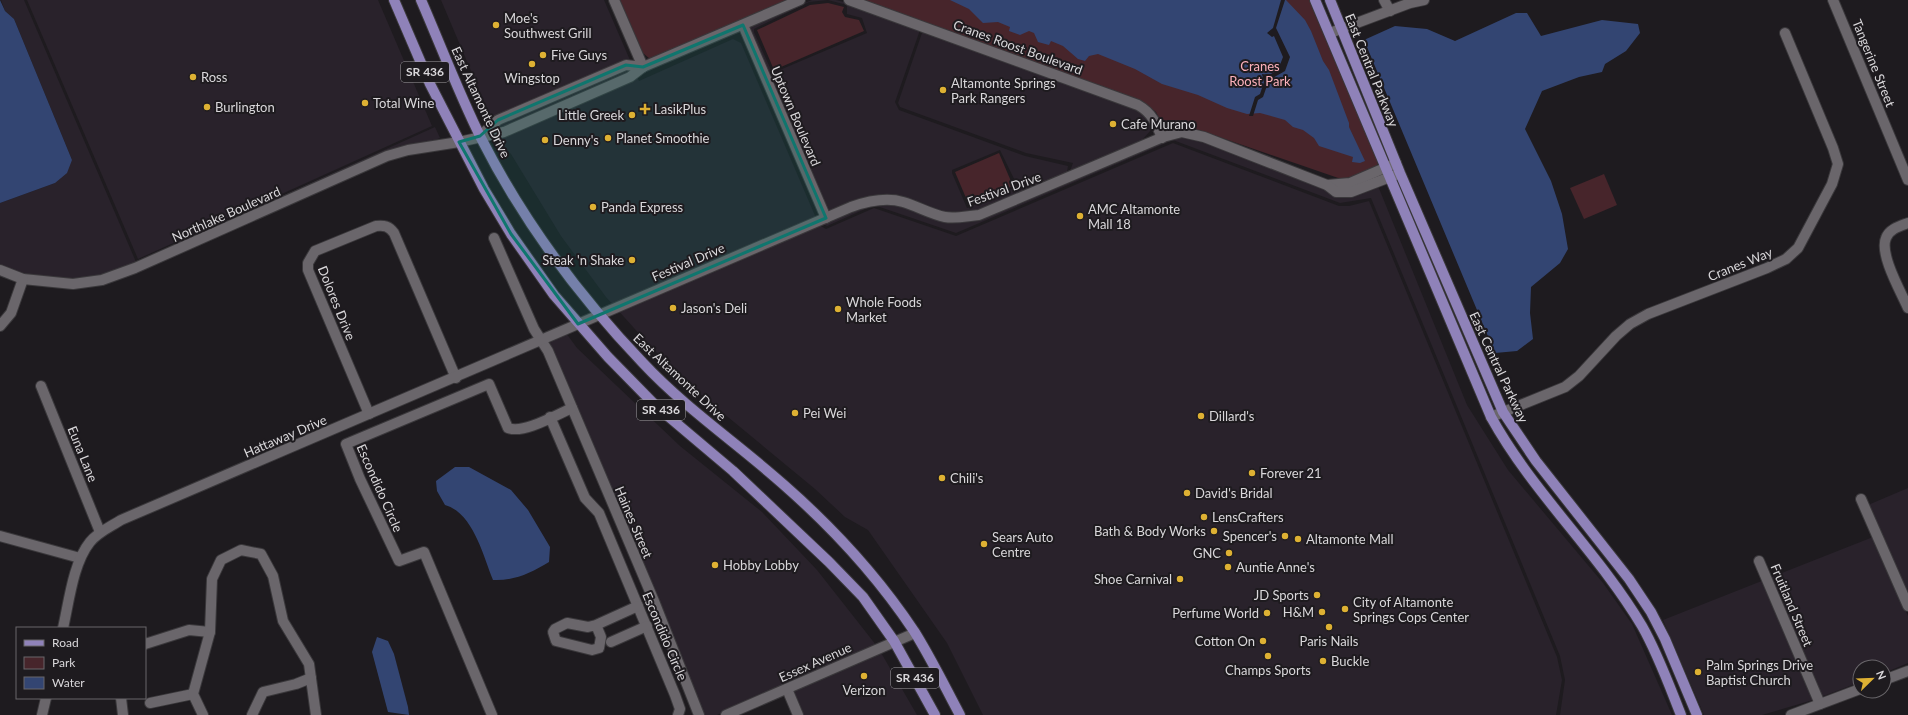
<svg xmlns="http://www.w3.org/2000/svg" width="1908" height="715" font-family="Lato,sans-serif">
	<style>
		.built { fill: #29222b; fill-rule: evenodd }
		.green { fill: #47252b }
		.water { fill: #334572 }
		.pier { fill: #1e1b1f }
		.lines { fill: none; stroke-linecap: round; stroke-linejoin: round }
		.minor-casing { stroke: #3a383b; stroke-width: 12 }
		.major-casing { stroke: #3a383b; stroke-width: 12 }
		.minor { stroke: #6a666b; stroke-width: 10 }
		.major { stroke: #8f82b9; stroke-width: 10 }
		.marked { fill: #0f766e; fill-opacity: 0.2; stroke: #0f766e; stroke-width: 3; stroke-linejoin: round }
		.poi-dot { fill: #deb133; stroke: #1e1b1f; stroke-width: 1.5 }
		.labels { text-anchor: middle; stroke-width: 4; stroke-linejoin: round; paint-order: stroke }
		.shield { fill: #1e1b1f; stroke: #a19fa2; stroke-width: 1 }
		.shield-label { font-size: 12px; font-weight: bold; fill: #d9d7da }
		.poi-label { font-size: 13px; fill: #d9d7da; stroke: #1e1b1f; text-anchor: start }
		.street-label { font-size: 13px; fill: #d9d7da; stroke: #1e1b1f }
		.park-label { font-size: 13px; fill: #fcb1bb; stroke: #1e1b1f }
	</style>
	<rect width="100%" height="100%" fill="#1e1b1f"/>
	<g class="built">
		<path d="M1 0H24L136 262 435 127 440 138 133 265 101 276 73 280 24 276 0 266V203L55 183 72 160 14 19 5 11Z"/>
		<path d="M27 0H378L432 126 138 259Z"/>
		<path d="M441 0H604L639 81 733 39 741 43 819 225 826 229 874 208 956 236 1173 143 1339 206H1349L1369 201 1557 657 1562 680 1556 715H983L947 643 868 530 845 517 815 489 700 394 652 348 606 297 561 236 511 154 502 144Z"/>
		<path d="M812 0H836L844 2 920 30 895 102 899 110 1025 156 1068 166 1067 172 978 211 957 214 946 213 904 198 828 213 748 26ZM828 0 847 5V14L862 18 867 33 775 72H772L754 32V29L809 2ZM1000 150 1017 185 1016 187 967 208 952 173V170Z"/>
		<path d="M923 30 1145 113 1150 119 1152 129 1142 140 1070 171 1073 163 1026 153 900 107 898 103Z"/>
		<path d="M1182 136 1202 140 1330 190 1347 191 1376 181 1467 405 1508 470 1603 583 1632 624 1672 715H1560L1565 680 1560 656 1371 198 1340 203 1173 140 956 233 874 205 827 226 822 223 853 210 880 203 901 205 947 221 979 218 1163 141Z"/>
		<path d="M566 333 577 348 680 446 762 512 817 570 876 645 717 715H704L657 599 547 342Z"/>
		<path d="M1908 488V596L1868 505Z"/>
		<path d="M1873 537 1908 616V663L1884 673V667H1860V682L1821 697 1773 582 1813 700 1762 715H1704L1663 620Z"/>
		<path d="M880 651 917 715H802L792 691Z"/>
	</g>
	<g class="green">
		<path d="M620 0H791L650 59 643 53Z"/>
		<path d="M860 0H1309L1378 163 1374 172 1347 181 1202 131 1163 125 1156 112 1143 102Z"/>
		<path d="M828 3 844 7 842 12 845 17 859 20 864 31 774 70 757 30 810 5Z"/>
		<path d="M999 153 1013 186 969 205 955 172Z"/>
		<path d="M1604 174 1617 205 1584 219 1570 188Z"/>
	</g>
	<g class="water">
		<path d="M0 0 5 11 14 19 72 160 67 173 55 183 0 203Z"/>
		<path d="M950 0H1286L1305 20 1311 31 1323 61 1329 70 1349 123V127L1365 161 1360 163 1352 162 1353 157 1319 146 1314 138 1303 130 1293 127 1285 120 1260 113 1247 114 1227 108 1198 95 1162 84 1135 69 1098 54 1089 56 1085 61 1078 59 1063 46 1051 41 1049 45 1038 42 1034 33 1029 31 1020 35 1009 31 1010 27 998 22 983 23 969 9Z"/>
		<path d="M1516 13H1527L1541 36 1602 20 1638 24 1640 33 1626 51 1605 64 1602 72 1579 77 1542 91 1525 129 1551 181 1562 214 1568 249 1560 263 1531 287 1530 313 1533 339 1517 351 1495 353 1364 40 1395 26 1427 29 1455 41Z"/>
		<path d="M455 467H469L511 490 528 510 550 547 549 562C531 573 514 581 493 580 483 555 473 513 445 505L437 491 436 481Z"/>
		<path d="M377 637 388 641 394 654 408 707 409 715 388 712 372 652Z"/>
	</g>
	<path class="pier" d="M1281 0H1285L1276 28 1290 57 1285 71 1269 80 1263 97 1258 100 1253 116H1249L1255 97 1260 94 1264 82 1262 74 1269 75 1278 70 1283 57 1274 36 1272 37 1267 33 1273 28Z"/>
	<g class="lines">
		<g class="minor-casing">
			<g id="minor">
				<path d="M614 0 643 67"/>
				<path d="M849 0 1138 105C1152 113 1156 123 1162 138"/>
				<path d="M1384 0 1390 11"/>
				<path d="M1833 0 1908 180"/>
				<path d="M743 25 826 218"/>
				<path d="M1330 33 1410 3 1424 0"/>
				<path d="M480 136 498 120 626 65 643 67"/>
				<path d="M1327 185 1350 183 1396 163"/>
				<path d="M1908 223C1900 226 1889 229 1886 238 1879 254 1901 292 1908 308"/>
				<path d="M494 238 534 329 548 351 654 601 699 715"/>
				<path d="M0 270 23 279 73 284 102 280 135 268 387 156 408 150 459 142 504 132 630 77 643 67 800 0"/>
				<path d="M0 326 11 313 23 279"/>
				<path d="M41 386 100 532"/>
				<path d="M369 414 308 270V263L315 251 376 226C384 225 389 226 394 233L456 378"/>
				<path d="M550 417 585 498 599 513 675 695 680 709 678 715"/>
				<path d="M1491 417 1565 387 1579 376 1616 336 1630 324 1648 314 1767 268 1786 259 1798 248 1832 184 1838 164 1833 148 1785 33"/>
				<path d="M1861 499 1908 606"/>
				<path d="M0 536 80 558"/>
				<path d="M1759 561 1820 704"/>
				<path d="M596 625 601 637 599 648 592 650 556 641 553 632 555 629 567 623 588 627 596 625 638 606"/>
				<path d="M63 628C69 602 73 563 90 542 98 532 110 527 121 520L851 207C868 201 886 197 903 202 917 206 930 214 945 217 956 219 967 216 979 215L1163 137 1182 132 1204 137 1327 185 1336 192H1351L1398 174"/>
				<path d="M611 642 647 626"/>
				<path d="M145 644 189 630 210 632"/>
				<path d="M1884 680 1908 671"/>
				<path d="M787 689 798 715"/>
				<path d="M121 698 123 715"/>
				<path d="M150 703 193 694"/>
				<path d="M42 715 46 698"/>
				<path d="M203 715 193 694 210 632 212 579 221 560 241 550 261 554 273 576 283 621 309 664 316 715"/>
				<path d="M252 715 263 692 296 684 311 678"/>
				<path d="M492 715 424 552 399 561 360 479 346 444 489 384 508 428C524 434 556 415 572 408"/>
				<path d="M726 715 915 633"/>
				<path d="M1791 715 1860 689"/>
			</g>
		</g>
		<g class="major-casing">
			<g id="major">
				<path d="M394 0 430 84 484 189 511 234 554 295 608 357 656 406 733 471 829 562 863 597 894 641 935 715"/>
				<path d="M421 0C441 46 459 94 481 138 523 221 579 296 643 363 685 408 738 444 784 485 833 528 878 577 914 631 931 658 945 687 960 715"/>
				<path d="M1315 0 1491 417C1533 493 1598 552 1642 626 1658 654 1669 685 1681 715"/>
				<path d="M1330 0 1400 173 1503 412 1536 461 1629 579 1651 612 1665 639 1697 715"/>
			</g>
		</g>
		<use href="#minor" class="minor"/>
		<use href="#major" class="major"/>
	</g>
	<path class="marked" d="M743 25 826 218 578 324 511 234 459 142 480 136 498 120 626 65 643 67Z"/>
	<g class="poi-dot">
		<circle cx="496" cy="25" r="4"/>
		<circle cx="543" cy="55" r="4"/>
		<circle cx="532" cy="64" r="4"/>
		<circle cx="193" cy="77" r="4"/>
		<circle cx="943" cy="90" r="4"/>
		<circle cx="365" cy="103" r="4"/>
		<circle cx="207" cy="107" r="4"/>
		<path d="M643 103h4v4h4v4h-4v4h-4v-4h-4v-4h4z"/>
		<circle cx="632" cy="115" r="4"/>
		<circle cx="1113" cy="124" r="4"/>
		<circle cx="608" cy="138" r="4"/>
		<circle cx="545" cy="140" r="4"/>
		<circle cx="593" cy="207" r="4"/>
		<circle cx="1080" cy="216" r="4"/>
		<circle cx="632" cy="260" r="4"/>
		<circle cx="673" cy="308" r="4"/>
		<circle cx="838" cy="309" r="4"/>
		<circle cx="795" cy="413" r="4"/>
		<circle cx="1201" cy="416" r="4"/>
		<circle cx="1252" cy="473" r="4"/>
		<circle cx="942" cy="478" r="4"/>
		<circle cx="1187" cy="493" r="4"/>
		<circle cx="1204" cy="517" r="4"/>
		<circle cx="1214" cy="531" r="4"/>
		<circle cx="1285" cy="536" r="4"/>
		<circle cx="1298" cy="539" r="4"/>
		<circle cx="984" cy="544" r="4"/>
		<circle cx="1229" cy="553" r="4"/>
		<circle cx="715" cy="565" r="4"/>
		<circle cx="1228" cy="567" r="4"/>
		<circle cx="1180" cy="579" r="4"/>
		<circle cx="1317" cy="595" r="4"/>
		<circle cx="1345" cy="609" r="4"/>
		<circle cx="1322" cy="612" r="4"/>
		<circle cx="1267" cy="613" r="4"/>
		<circle cx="1329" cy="627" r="4"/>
		<circle cx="1263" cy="641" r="4"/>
		<circle cx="1268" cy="656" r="4"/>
		<circle cx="1323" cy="661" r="4"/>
		<circle cx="1698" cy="672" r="4"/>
		<circle cx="864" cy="676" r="4"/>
	</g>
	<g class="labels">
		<g class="shield">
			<rect x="401" y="62" width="48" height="20" rx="3"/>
			<rect x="637" y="400" width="48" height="20" rx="3"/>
			<rect x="891" y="668" width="48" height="20" rx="3"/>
		</g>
		<g class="shield-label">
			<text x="425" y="76">SR 436</text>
			<text x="661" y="414">SR 436</text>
			<text x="915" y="682">SR 436</text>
		</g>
		<g class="poi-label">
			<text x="504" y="23">Moe's<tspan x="504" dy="15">Southwest Grill</tspan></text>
			<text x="551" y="60">Five Guys</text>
			<text x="201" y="82">Ross</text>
			<text x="532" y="83" text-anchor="middle">Wingstop</text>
			<text x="951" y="88">Altamonte Springs<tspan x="951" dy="15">Park Rangers</tspan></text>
			<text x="373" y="108">Total Wine</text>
			<text x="215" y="112">Burlington</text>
			<text x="654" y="114">LasikPlus</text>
			<text x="624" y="120" text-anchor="end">Little Greek</text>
			<text x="1121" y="129">Cafe Murano</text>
			<text x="616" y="143">Planet Smoothie</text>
			<text x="553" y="145">Denny's</text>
			<text x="601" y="212">Panda Express</text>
			<text x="1088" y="214">AMC Altamonte<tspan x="1088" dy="15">Mall 18</tspan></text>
			<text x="624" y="265" text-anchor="end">Steak 'n Shake</text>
			<text x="846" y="307">Whole Foods<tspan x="846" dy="15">Market</tspan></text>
			<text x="681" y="313">Jason's Deli</text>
			<text x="803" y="418">Pei Wei</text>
			<text x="1209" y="421">Dillard's</text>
			<text x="1260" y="478">Forever 21</text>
			<text x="950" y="483">Chili's</text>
			<text x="1195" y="498">David's Bridal</text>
			<text x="1212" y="522">LensCrafters</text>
			<text x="1206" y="536" text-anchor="end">Bath &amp; Body Works</text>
			<text x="1277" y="541" text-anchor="end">Spencer's</text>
			<text x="992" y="542">Sears Auto<tspan x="992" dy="15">Centre</tspan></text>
			<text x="1306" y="544">Altamonte Mall</text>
			<text x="1221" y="558" text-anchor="end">GNC</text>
			<text x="723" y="570">Hobby Lobby</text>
			<text x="1236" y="572">Auntie Anne's</text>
			<text x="1172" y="584" text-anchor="end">Shoe Carnival</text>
			<text x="1309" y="600" text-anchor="end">JD Sports</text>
			<text x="1353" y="607">City of Altamonte<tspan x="1353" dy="15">Springs Cops Center</tspan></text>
			<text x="1314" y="617" text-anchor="end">H&amp;M</text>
			<text x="1259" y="618" text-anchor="end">Perfume World</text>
			<text x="1255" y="646" text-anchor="end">Cotton On</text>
			<text x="1329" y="646" text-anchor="middle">Paris Nails</text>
			<text x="1331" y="666">Buckle</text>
			<text x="1706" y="670">Palm Springs Drive<tspan x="1706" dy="15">Baptist Church</tspan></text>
			<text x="1268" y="675" text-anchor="middle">Champs Sports</text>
			<text x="864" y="695" text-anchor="middle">Verizon</text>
		</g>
		<g class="street-label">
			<text transform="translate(1018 47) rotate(20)" y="5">Cranes Roost Boulevard</text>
			<text transform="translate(1874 63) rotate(68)" y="5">Tangerine Street</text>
			<text transform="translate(1372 70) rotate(68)" y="5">East Central Parkway</text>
			<text transform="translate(481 102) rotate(65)" y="5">East Altamonte Drive</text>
			<text transform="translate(796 116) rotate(67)" y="5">Uptown Boulevard</text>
			<text transform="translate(1004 189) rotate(-20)" y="5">Festival Drive</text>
			<text transform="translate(226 214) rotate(-24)" y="5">Northlake Boulevard</text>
			<text transform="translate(688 262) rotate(-23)" y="5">Festival Drive</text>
			<text transform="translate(1740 264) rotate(-22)" y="5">Cranes Way</text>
			<text transform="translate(337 303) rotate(68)" y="5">Dolores Drive</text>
			<text transform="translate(1499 367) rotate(65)" y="5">East Central Parkway</text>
			<text transform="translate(680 377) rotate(43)" y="5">East Altamonte Drive</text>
			<text transform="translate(285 436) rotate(-23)" y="5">Hattaway Drive</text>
			<text transform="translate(83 454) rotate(68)" y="5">Euna Lane</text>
			<text transform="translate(380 488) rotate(66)" y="5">Escondido Circle</text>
			<text transform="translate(634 522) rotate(67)" y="5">Haines Street</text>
			<text transform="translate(1792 605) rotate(67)" y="5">Fruitland Street</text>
			<text transform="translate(665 636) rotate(67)" y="5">Escondido Circle</text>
			<text transform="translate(815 662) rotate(-24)" y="5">Essex Avenue</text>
		</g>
		<g class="park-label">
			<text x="1260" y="71">Cranes<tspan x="1260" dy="15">Roost Park</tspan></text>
		</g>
	</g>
	<rect x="16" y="627" width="130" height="72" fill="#1e1b1f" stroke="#69666a"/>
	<rect x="24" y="640" width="20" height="6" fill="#8f82b9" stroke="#69666a"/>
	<text x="52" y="647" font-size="12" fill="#d9d7da">Road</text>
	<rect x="24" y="657" width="20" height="12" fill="#47252b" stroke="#69666a"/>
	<text x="52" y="667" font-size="12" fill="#d9d7da">Park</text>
	<rect x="24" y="677" width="20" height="12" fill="#334572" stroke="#69666a"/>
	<text x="52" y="687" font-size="12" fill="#d9d7da">Water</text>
	<g transform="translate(1872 679) rotate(67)"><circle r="19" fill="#1e1b1f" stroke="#69666a"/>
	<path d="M0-3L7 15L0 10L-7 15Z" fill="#deb133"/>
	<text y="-6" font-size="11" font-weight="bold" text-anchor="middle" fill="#d9d7da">N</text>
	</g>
</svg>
